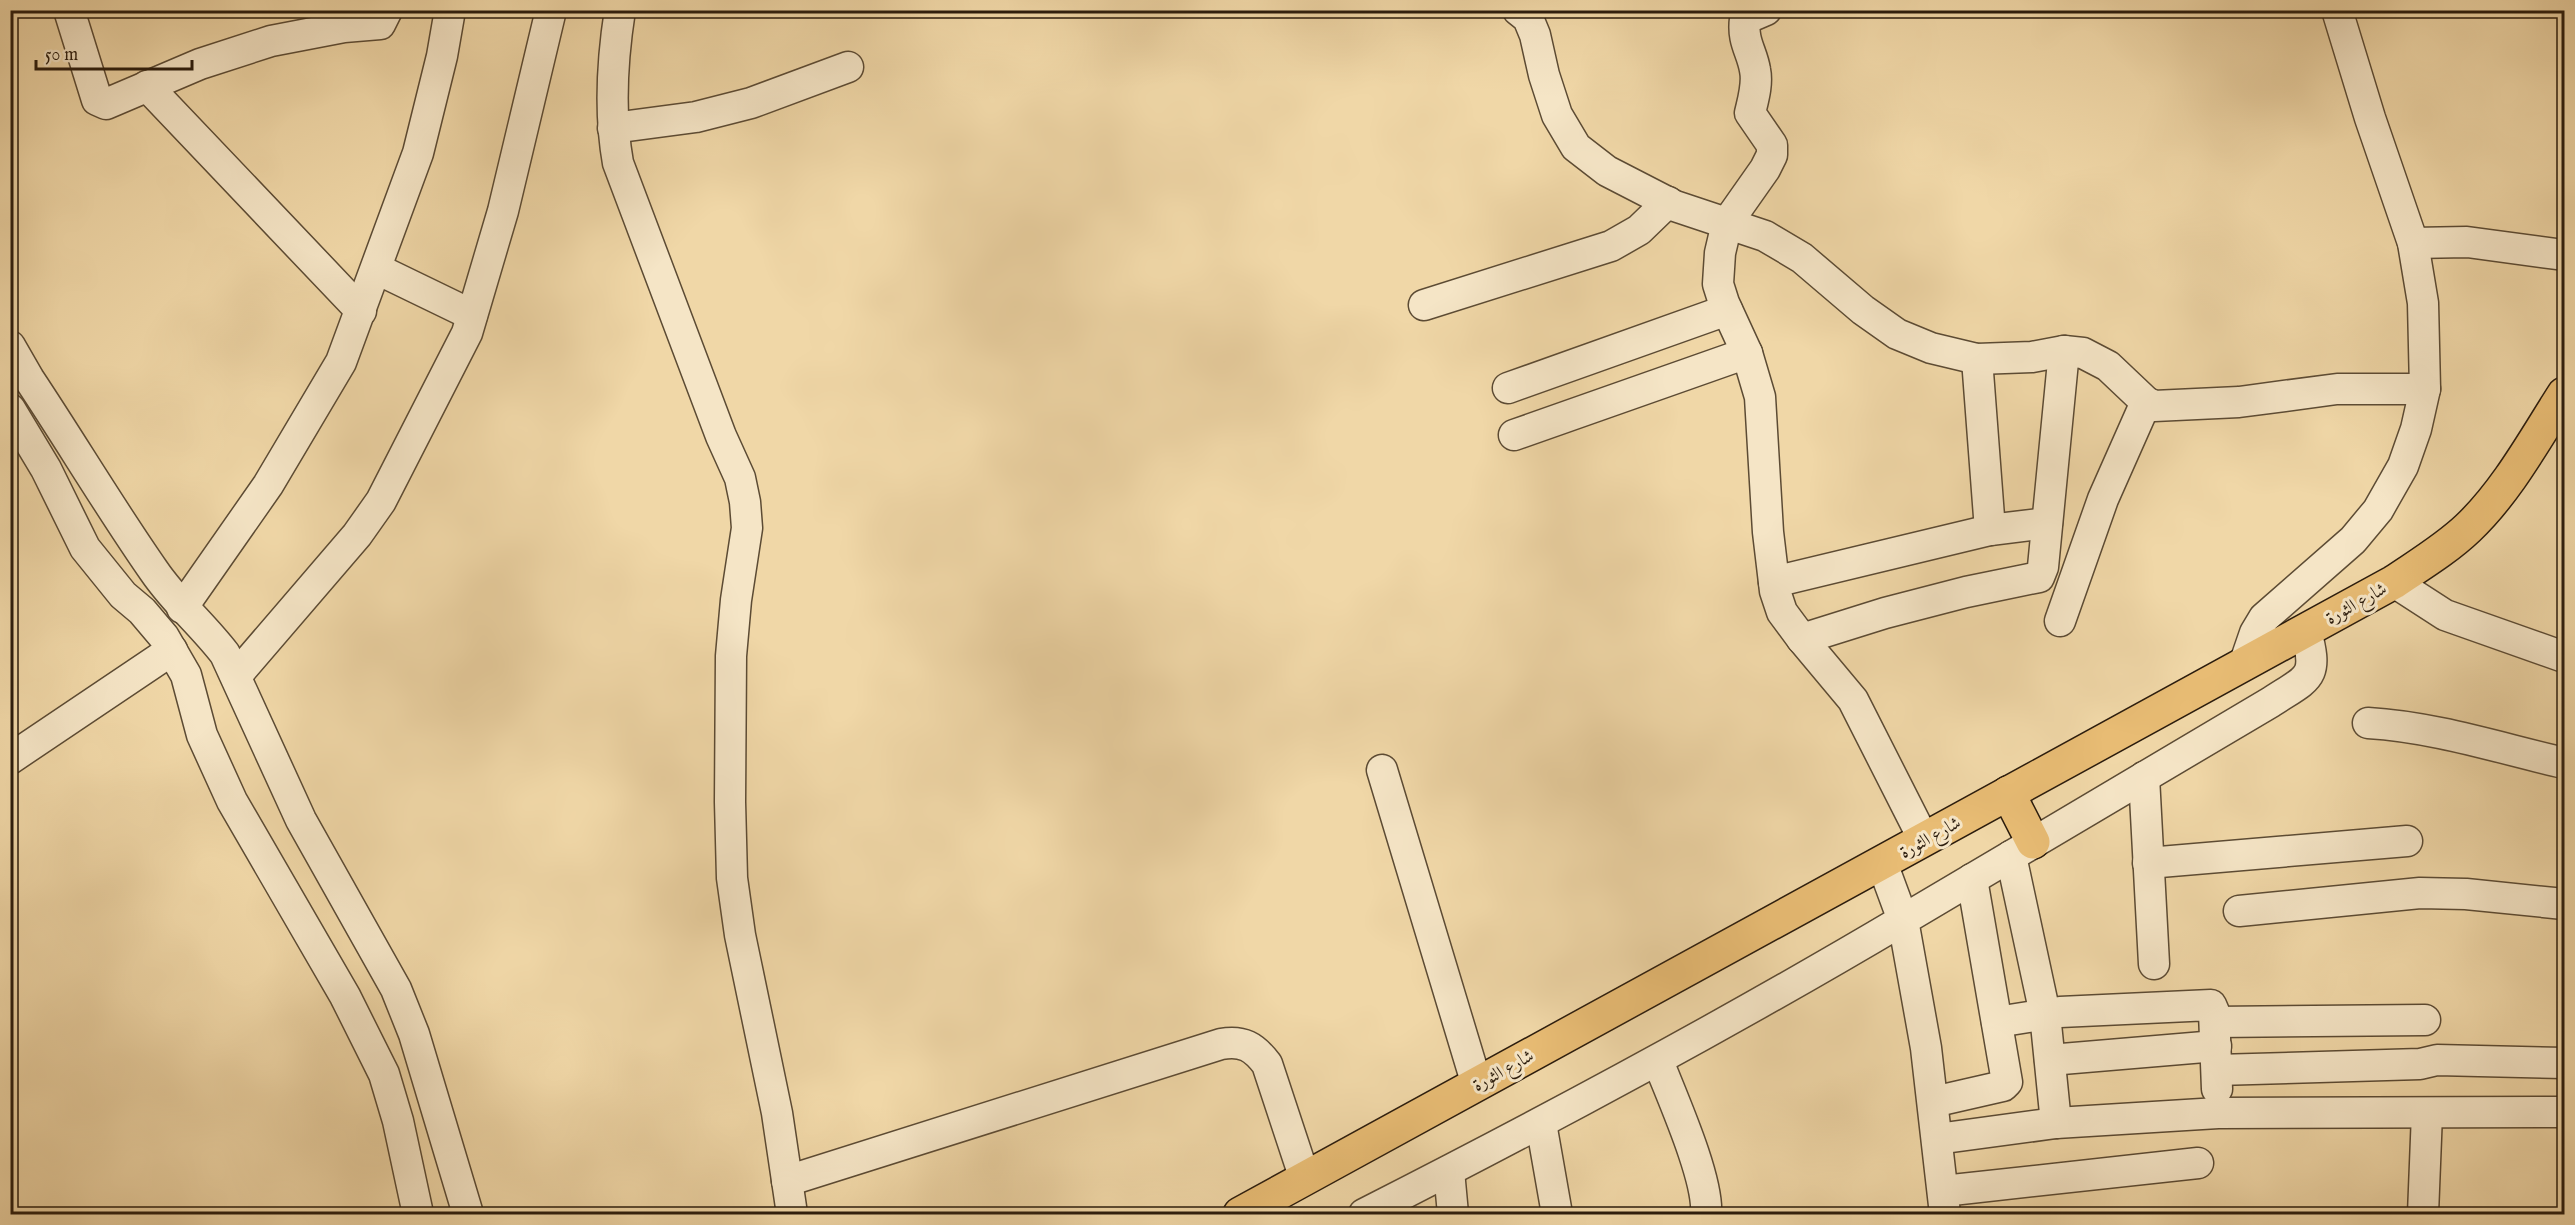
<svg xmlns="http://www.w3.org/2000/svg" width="2575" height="1225" font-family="'IM FELL English',Amiri,serif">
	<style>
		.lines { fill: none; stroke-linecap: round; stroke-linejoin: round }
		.minor-casing { stroke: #5c4b34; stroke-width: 33 }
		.major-casing { stroke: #2b1c0d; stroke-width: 36 }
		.minor { stroke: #f5e5c6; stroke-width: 30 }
		.major { stroke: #e8bc74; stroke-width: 33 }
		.labels { text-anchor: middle; stroke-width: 6; stroke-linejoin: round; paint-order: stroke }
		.street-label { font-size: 18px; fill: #2b1c0d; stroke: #f5e5c6 }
	</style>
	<rect width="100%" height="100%" fill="#f0d7a7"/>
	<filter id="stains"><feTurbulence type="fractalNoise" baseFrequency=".00333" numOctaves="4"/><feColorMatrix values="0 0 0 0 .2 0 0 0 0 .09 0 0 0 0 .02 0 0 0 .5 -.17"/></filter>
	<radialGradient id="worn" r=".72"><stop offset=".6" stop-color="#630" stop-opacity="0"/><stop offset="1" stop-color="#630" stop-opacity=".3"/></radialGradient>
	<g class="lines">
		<g class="minor-casing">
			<g id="minor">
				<path d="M69 10 97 100 106 104 200 64 271 41 344 27 380 24 387 10"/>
				<path d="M620 10C612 61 609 113 618 163L721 436 740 478 745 502 747 528 736 600 731 656 730 802 732 878 740 935 777 1113 792 1214"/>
				<path d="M1518 10 1528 18 1535 35 1544 75 1557 115 1576 147 1607 171 1675 206 1765 236 1802 258 1863 310 1897 334 1931 348 1977 359 2032 357 2064 351 2083 353 2108 366 2146 402 2154 406 2239 402 2337 389H2425"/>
				<path d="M1766 10 1745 19C1742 42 1752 51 1755 70 1758 84 1753 100 1750 113L1772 145V155L1765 169 1727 223 1720 253 1718 284 1724 303 1747 353 1760 397 1768 532 1775 591 1782 612 1802 639 1853 700 1924 840"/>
				<path d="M147 86 361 311"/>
				<path d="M613 128 696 117 751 103 848 67"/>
				<path d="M2413 243 2467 242 2564 255"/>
				<path d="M377 269 472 315"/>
				<path d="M1424 305 1611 246 1639 230 1668 202"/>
				<path d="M10 346 29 379C71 442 110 508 154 571 175 602 202 624 225 654L301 820 396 989 414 1034 468 1214"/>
				<path d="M1977 359 1990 530"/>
				<path d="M1508 388 1727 310"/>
				<path d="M10 409 46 469 85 548 123 595 142 611 164 637 186 675 202 735 232 801 345 996 384 1074 398 1121 418 1214"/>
				<path d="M1514 435 1747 353"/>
				<path d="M1774 582 1990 530 2047 523"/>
				<path d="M2394 582 2445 615 2564 657"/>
				<path d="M182 608 268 485 341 362 418 153 442 56 450 10"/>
				<path d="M2060 621 2103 499 2146 402"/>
				<path d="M1802 639 1885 613 1966 592 2039 577 2043 567 2064 351"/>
				<path d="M2244 665 2255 633 2264 618 2353 540 2378 510 2403 466 2416 429 2425 389 2423 303 2413 243 2370 118 2337 10"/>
				<path d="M236 676 357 535 381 501 467 333 503 211 551 10"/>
				<path d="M2368 723C2435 727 2499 748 2564 763"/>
				<path d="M10 759 172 650"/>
				<path d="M1382 770 1477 1085"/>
				<path d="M2144 777 2154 964"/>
				<path d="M2011 856 2045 1014 2056 1123"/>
				<path d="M2148 863 2407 841"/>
				<path d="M2239 911 2420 893 2466 894 2564 904"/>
				<path d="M1997 1022 2060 1012 2211 1005 2214 1012 2217 1089"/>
				<path d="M2215 1022 2425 1020"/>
				<path d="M2050 1060 2216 1046"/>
				<path d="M1658 1061C1672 1097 1709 1179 1706 1214"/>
				<path d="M2217 1070 2420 1064 2437 1060 2564 1063"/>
				<path d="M1933 1102 2003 1086 2007 1082 1972 879"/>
				<path d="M1541 1123 1557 1214"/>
				<path d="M1937 1139 2056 1123 2218 1113 2564 1112"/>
				<path d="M1449 1171 1453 1214"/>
				<path d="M787 1181 1221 1044C1243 1040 1254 1047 1267 1064L1305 1179"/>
				<path d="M1943 1191 2198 1163"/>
				<path d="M1364 1214C1547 1121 1726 1025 1903 920L1882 863"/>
				<path d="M1945 1214 1926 1048 1903 920 2271 702C2309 677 2319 679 2306 631"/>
				<path d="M2423 1214 2427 1113"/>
			</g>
		</g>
		<g class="major-casing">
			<g id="major">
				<path d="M2008 793 2033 842"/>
				<path d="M1240 1214 2394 582C2419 565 2446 549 2468 528 2507 491 2535 439 2564 394"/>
			</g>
		</g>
		<use href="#minor" class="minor"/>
		<use href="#major" class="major"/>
	</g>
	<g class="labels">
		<g class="street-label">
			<text transform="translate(2356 603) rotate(-29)" y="6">شارع الثورة</text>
			<text transform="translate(1930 837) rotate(-29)" y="6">شارع الثورة</text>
			<text transform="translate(1503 1070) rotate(-29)" y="6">شارع الثورة</text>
		</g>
	</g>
	<rect width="2575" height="1225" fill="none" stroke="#f0d7a7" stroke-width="36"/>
	<rect x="12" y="12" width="2551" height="1201" fill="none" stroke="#2b1c0d" stroke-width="3"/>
	<rect x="18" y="18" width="2539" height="1189" fill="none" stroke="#2b1c0d" stroke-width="1.5"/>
	<path d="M36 60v9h156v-9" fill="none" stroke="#2b1c0d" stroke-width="3"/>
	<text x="45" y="60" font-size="18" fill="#2b1c0d" stroke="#f5e5c6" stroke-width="4.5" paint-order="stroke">50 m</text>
	<rect width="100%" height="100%" filter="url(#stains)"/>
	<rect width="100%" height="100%" fill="url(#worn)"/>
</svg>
